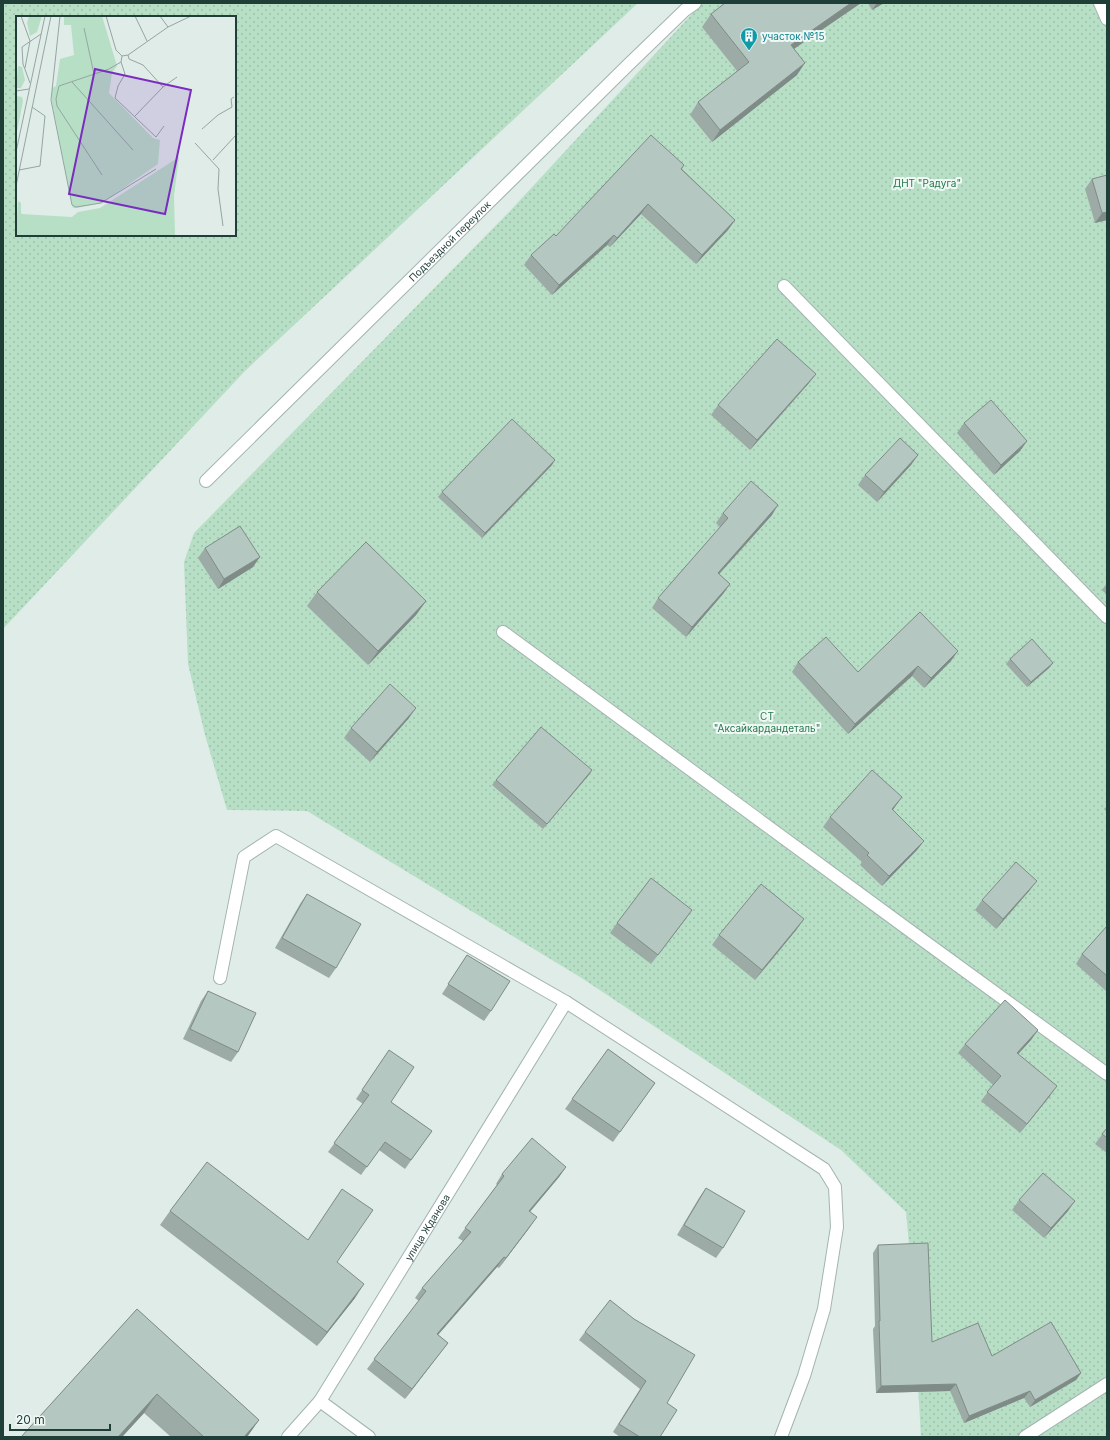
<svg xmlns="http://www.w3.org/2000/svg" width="1110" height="1440" font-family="Inter,sans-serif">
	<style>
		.green { fill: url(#green-dots); fill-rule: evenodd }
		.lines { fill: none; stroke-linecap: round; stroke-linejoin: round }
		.service-casing { stroke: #a2b4b0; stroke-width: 14 }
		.minor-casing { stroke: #a2b4b0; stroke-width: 14 }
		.service { stroke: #fff; stroke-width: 12 }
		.minor { stroke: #fff; stroke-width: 12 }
		.wall { fill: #9caba6 }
		.shaded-wall { fill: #7f8b87 }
		.building { fill: #b5c7c1; stroke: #7f8b87 }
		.labels { text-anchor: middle; stroke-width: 4; stroke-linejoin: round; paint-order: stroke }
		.culture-label { font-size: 10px; fill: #0d838f; stroke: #f0f8f5; text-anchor: start }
		.park-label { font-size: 10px; fill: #26784c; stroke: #f0f8f5 }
		.street-label { font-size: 10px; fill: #1f3e38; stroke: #f0f8f5 }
		.inset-road { fill: none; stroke: #93a6a2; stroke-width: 1 }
		.view { fill: #7b2cbf; fill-opacity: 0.15; stroke: #7b2cbf; stroke-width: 2 }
		.inset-edge { fill: none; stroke: #1f3e38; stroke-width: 2 }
	</style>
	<defs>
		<pattern id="green-dots" width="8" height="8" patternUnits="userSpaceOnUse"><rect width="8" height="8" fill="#b7dfc5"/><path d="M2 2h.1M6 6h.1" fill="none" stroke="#9dc0aa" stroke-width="1.8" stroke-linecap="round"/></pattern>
	</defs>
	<rect width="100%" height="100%" fill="#e0ece8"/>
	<g class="green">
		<path d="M3 3H638L245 371 3 629ZM17 17H235V235H17Z"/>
		<path d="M702 3H1104L1107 11V1437H921L911 1266 906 1212 841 1150 580 977 307 811 227 810 205 735 188 664 184 562 194 533 510 211Z"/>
	</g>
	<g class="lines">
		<g class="service-casing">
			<g id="service">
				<path d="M784 286 1107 617"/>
				<path d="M503 632 924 941 1107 1074"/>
				<path d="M288 1437 320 1401"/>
			</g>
		</g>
		<g class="minor-casing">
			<g id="minor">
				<path d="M1100 3 1107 19"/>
				<path id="s1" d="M206 481 627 66 685 10 695 3"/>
				<path d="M220 978 244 857 276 836 566 1002 824 1169 835 1187 837 1227 824 1309 804 1376 781 1437"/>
				<path id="s2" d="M369 1437 320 1401 566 1002"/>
				<path d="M1025 1437 1107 1384"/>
			</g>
		</g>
		<use href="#service" class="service"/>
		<use href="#minor" class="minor"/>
	</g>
	<g class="wall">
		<path d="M725 3H861L794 49 797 75 712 142 690 115 698 102 737 71 702 27 711 14Z"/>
		<path d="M868 3H884L872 10Z"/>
		<path d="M684 165 682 169 735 220 728 230 696 264 641 214 610 247 607 245 552 295 524 265 531 255 556 236Z"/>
		<path d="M1092 179 1107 220 1095 223 1085 189Z"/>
		<path d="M816 374 809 383 750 450 711 415 718 405Z"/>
		<path d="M964 423 1027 441 1020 451 994 475 957 433Z"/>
		<path d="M918 455 911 465 877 502 858 485 865 475Z"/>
		<path d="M552 465 482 538 438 497 442 492Z"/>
		<path d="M723 513 772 515 719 574 730 584 723 594 686 637 652 608 658 598 720 527 716 523Z"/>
		<path d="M205 548 253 567 218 589 198 558Z"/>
		<path d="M1107 583V595L1102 590Z"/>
		<path d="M317 592 426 601 416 615 368 665 307 606Z"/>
		<path d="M1010 659 1053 663 1049 668 1027 687 1006 664Z"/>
		<path d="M951 661 924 688 912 676 848 734 792 672 798 662 858 672Z"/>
		<path d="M409 718 370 762 344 738 351 728Z"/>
		<path d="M592 770 543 829 492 785 496 780Z"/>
		<path d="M1107 806V812L1104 809Z"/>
		<path d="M895 807 893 810 924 841 917 850 882 886 860 865 862 862 823 827 830 817Z"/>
		<path d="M1030 890 996 929 975 910 982 900Z"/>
		<path d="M307 894 336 968 329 978 275 948 300 904Z"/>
		<path d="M685 920 651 964 610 933 617 923Z"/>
		<path d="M1107 926V992L1076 964 1082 954Z"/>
		<path d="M797 929 755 980 712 945 719 935Z"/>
		<path d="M467 955 491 1011 484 1021 442 994Z"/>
		<path d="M208 991 238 1052 231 1062 183 1039 201 1001Z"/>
		<path d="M1038 1030 1031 1040 1018 1054 1050 1096 1020 1133 981 1101 993 1085 958 1053 965 1044Z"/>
		<path d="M608 1049 655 1083 613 1142 565 1109Z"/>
		<path d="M383 1059 391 1102 432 1131 405 1169 379 1150 361 1175 328 1152 363 1104 356 1099Z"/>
		<path d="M1107 1128V1153L1095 1144Z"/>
		<path d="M566 1167 559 1177 530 1212V1227L499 1268 497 1267 438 1335 448 1343 405 1399 367 1369 419 1301 415 1298 422 1288 463 1241 458 1238 497 1185 496 1184 502 1174Z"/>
		<path d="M706 1188 723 1248 716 1258 677 1235 699 1198Z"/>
		<path d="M342 1189 337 1262 355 1298 317 1346 160 1225 170 1211 308 1240Z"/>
		<path d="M1019 1200 1068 1211 1044 1238 1012 1210Z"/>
		<path d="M878 1245 932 1342 992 1356 1081 1373 1076 1380 1030 1407 1024 1398 964 1423 950 1391 876 1393 873 1329 875 1326 873 1253Z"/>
		<path d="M137 1309 259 1420 247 1437H171L144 1413 122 1437H21Z"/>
		<path d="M634 1319 667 1403 660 1437H620L613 1432 640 1389 579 1340 585 1332Z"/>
	</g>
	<g class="shaded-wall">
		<path d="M851 3H861L782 57 791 45Z"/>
		<path d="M877 3H884L872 10Z"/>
		<path d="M805 63 797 75 712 142 720 130Z"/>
		<path d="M648 204 641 214 610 247 617 238Z"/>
		<path d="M1107 212V220L1095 223 1102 213Z"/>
		<path d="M735 220 728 230 696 264 702 255Z"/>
		<path d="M614 235 607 245 552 295 559 285Z"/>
		<path d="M816 374 809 383 750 450 757 440Z"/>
		<path d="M1027 441 1020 451 994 475 1001 465Z"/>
		<path d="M918 455 911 465 877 502 884 492Z"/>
		<path d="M555 460 552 465 482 538 485 533Z"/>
		<path d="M778 505 772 515 711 583 718 573Z"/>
		<path d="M260 557 253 567 218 589 224 579Z"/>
		<path d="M730 584 723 594 686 637 692 627Z"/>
		<path d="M426 601 416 615 368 665 378 651Z"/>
		<path d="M958 651 951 661 924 688 931 678Z"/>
		<path d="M1053 663 1049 668 1027 687 1031 682Z"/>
		<path d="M918 666 912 676 848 734 855 724Z"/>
		<path d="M416 708 409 718 370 762 377 752Z"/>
		<path d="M592 770 589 775 543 829 547 824Z"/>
		<path d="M902 797 895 807 885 819 892 809Z"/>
		<path d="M924 841 917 850 882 886 889 876Z"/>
		<path d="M1037 881 1030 890 996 929 1003 919Z"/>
		<path d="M692 910 685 920 651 964 658 955Z"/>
		<path d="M804 919 797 929 755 980 762 970Z"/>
		<path d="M1038 1030 1031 1040 1010 1063 1017 1053Z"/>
		<path d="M1057 1086 1050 1096 1020 1133 1027 1124Z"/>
		<path d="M566 1167 559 1177 522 1221 529 1211Z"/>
		<path d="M1075 1201 1068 1211 1044 1238 1051 1228Z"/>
		<path d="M537 1217 530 1227 499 1268 506 1258Z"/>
		<path d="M504 1257 497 1267 430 1344 437 1334Z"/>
		<path d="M364 1284 355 1298 317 1346 327 1332Z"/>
		<path d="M448 1343 441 1352 405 1399 412 1389Z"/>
		<path d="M1081 1373 1076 1380 1030 1407 1035 1400Z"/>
		<path d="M956 1384 950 1391 876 1393 881 1386Z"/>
		<path d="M1030 1391 1024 1398 964 1423 969 1416Z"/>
		<path d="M157 1394 144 1413 122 1437H118Z"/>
		<path d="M259 1420 247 1437H244Z"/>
	</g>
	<g class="building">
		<path d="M725 3H851L791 45 805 63 720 130 698 102 749 62 711 14Z"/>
		<path d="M651 135 684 165 681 169 735 220 702 255 648 204 617 238 614 235 559 285 531 255 554 234 556 236Z"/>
		<path d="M1107 175V212L1102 213 1092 179Z"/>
		<path d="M777 339 816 374 757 440 718 405Z"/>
		<path d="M991 400 1027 441 1001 465 964 423Z"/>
		<path d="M512 419 555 460 485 533 442 492Z"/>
		<path d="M900 438 918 455 884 492 865 475Z"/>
		<path d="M751 481 778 505 718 573 730 584 692 627 658 598 728 518 723 513Z"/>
		<path d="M240 526 260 557 224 579 205 548Z"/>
		<path d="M366 542 426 601 378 651 317 592Z"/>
		<path d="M920 612 958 651 931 678 918 666 855 724 798 662 826 637 858 672Z"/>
		<path d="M1032 639 1053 663 1031 682 1010 659Z"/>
		<path d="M390 684 416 708 377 752 351 728Z"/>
		<path d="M541 727 592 770 547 824 496 780Z"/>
		<path d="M872 770 902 797 892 809 924 841 889 876 867 855 869 853 830 817Z"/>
		<path d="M1016 862 1037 881 1003 919 982 900Z"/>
		<path d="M651 878 692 910 658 955 617 923Z"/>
		<path d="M761 884 804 919 762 970 719 935Z"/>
		<path d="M307 894 361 924 336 968 282 938Z"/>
		<path d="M1107 926V976L1082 954Z"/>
		<path d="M467 955 510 981 491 1011 448 984Z"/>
		<path d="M208 991 256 1013 238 1052 190 1029Z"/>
		<path d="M1005 1000 1038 1030 1017 1053 1057 1086 1027 1124 987 1092 1001 1076 965 1044Z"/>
		<path d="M608 1049 655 1083 620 1132 572 1099Z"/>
		<path d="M389 1050 414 1067 391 1102 432 1131 411 1160 385 1142 367 1167 334 1143 369 1095 362 1090Z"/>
		<path d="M1107 1128V1138L1102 1134Z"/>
		<path d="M532 1138 566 1167 529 1211 537 1217 506 1258 504 1257 437 1334 448 1343 412 1389 374 1359 426 1291 422 1288 471 1232 465 1228 504 1176 502 1174Z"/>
		<path d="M207 1162 308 1240 342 1189 373 1210 337 1262 364 1284 327 1332 170 1211Z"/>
		<path d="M1043 1173 1075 1201 1051 1228 1019 1200Z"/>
		<path d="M706 1188 745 1211 723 1248 684 1225Z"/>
		<path d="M928 1243 932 1342 978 1323 992 1356 1051 1322 1081 1373 1035 1400 1030 1391 969 1416 956 1384 881 1386 879 1321H880L878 1245Z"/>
		<path d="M610 1300 634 1319 695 1355 667 1403 677 1410 660 1437H640L619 1424 646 1381 585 1332Z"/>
		<path d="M137 1309 259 1420 244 1437H204L157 1394 118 1437H21Z"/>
	</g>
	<defs>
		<g id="building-pin" transform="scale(0.9)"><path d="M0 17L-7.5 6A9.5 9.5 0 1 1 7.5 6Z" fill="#0f9aa8" stroke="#f0f8f5"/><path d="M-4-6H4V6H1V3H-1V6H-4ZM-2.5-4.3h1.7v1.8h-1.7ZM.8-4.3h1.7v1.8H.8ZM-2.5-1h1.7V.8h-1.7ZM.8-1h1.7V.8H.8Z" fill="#fff"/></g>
	</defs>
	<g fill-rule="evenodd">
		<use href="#building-pin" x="749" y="36"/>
	</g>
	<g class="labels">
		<g class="culture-label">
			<text x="762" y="40">участок №15</text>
		</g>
		<g class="park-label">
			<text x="927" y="187">ДНТ "Радуга"</text>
			<text x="767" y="720">СТ<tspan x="767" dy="12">"Аксайкардандеталь"</tspan></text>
		</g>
		<g class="street-label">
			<text dy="4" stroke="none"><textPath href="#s1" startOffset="342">Подъездной переулок</textPath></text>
			<text dy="4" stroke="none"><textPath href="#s2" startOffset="265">улица Жданова</textPath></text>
		</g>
	</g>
	<g transform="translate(16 16)">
		<rect width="220" height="220" fill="#e0ece8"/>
		<path d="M13 0H26L21 16 14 20 11 7ZM48 0H86L101 50 96 57 93 77 137 122 144 124 142 148 86 187 61 192H57L55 184 36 86V72L40 70 44 43 58 39 55 9H48ZM163 141 158 180 159 220H0L5 198 56 201 62 196 84 192Z" fill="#b7dfc5"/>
		<path d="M2 50 6 51 9 64 5 72H0ZM0 80 6 81 7 85 0 121ZM2 185 5 187V197L20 211H25L26 215 21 216V220H0Z" fill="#b7dfc5"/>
		<path class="inset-road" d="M5 0 14 25 9 52M44 0 35 84 56 189 60 191 85 187 140 153M90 0 100 34 106 40 112 39 152 11 175 0M119 0 131 25M144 0 152 11M68 12 78 58M112 39 113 43 127 49 147 71M105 46 109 58 102 70 99 82 140 121 148 110M56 66 117 134M14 67 7 48 6 31 25 18M0 75 13 73M118 101 147 71 161 61M186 113 202 99 216 91 215 83 218 81M179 127 203 153 202 173 207 210M0 136 29 0M197 144 220 119M3 154 24 150 29 100 16 91M86 159 41 90 40 83 43 70 93 53 105 46 106 40M0 170 35 0"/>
		<path class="view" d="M79 53 175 74 149 198 53 178Z"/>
		<rect width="220" height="220" class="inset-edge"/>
	</g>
	<rect width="1110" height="1440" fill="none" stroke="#1f3e38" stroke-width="8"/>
	<path d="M10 1424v6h100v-6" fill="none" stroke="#1f3e38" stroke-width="2"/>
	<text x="16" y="1424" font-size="12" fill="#1f3e38" stroke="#f0f8f5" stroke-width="3" paint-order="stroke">20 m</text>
</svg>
